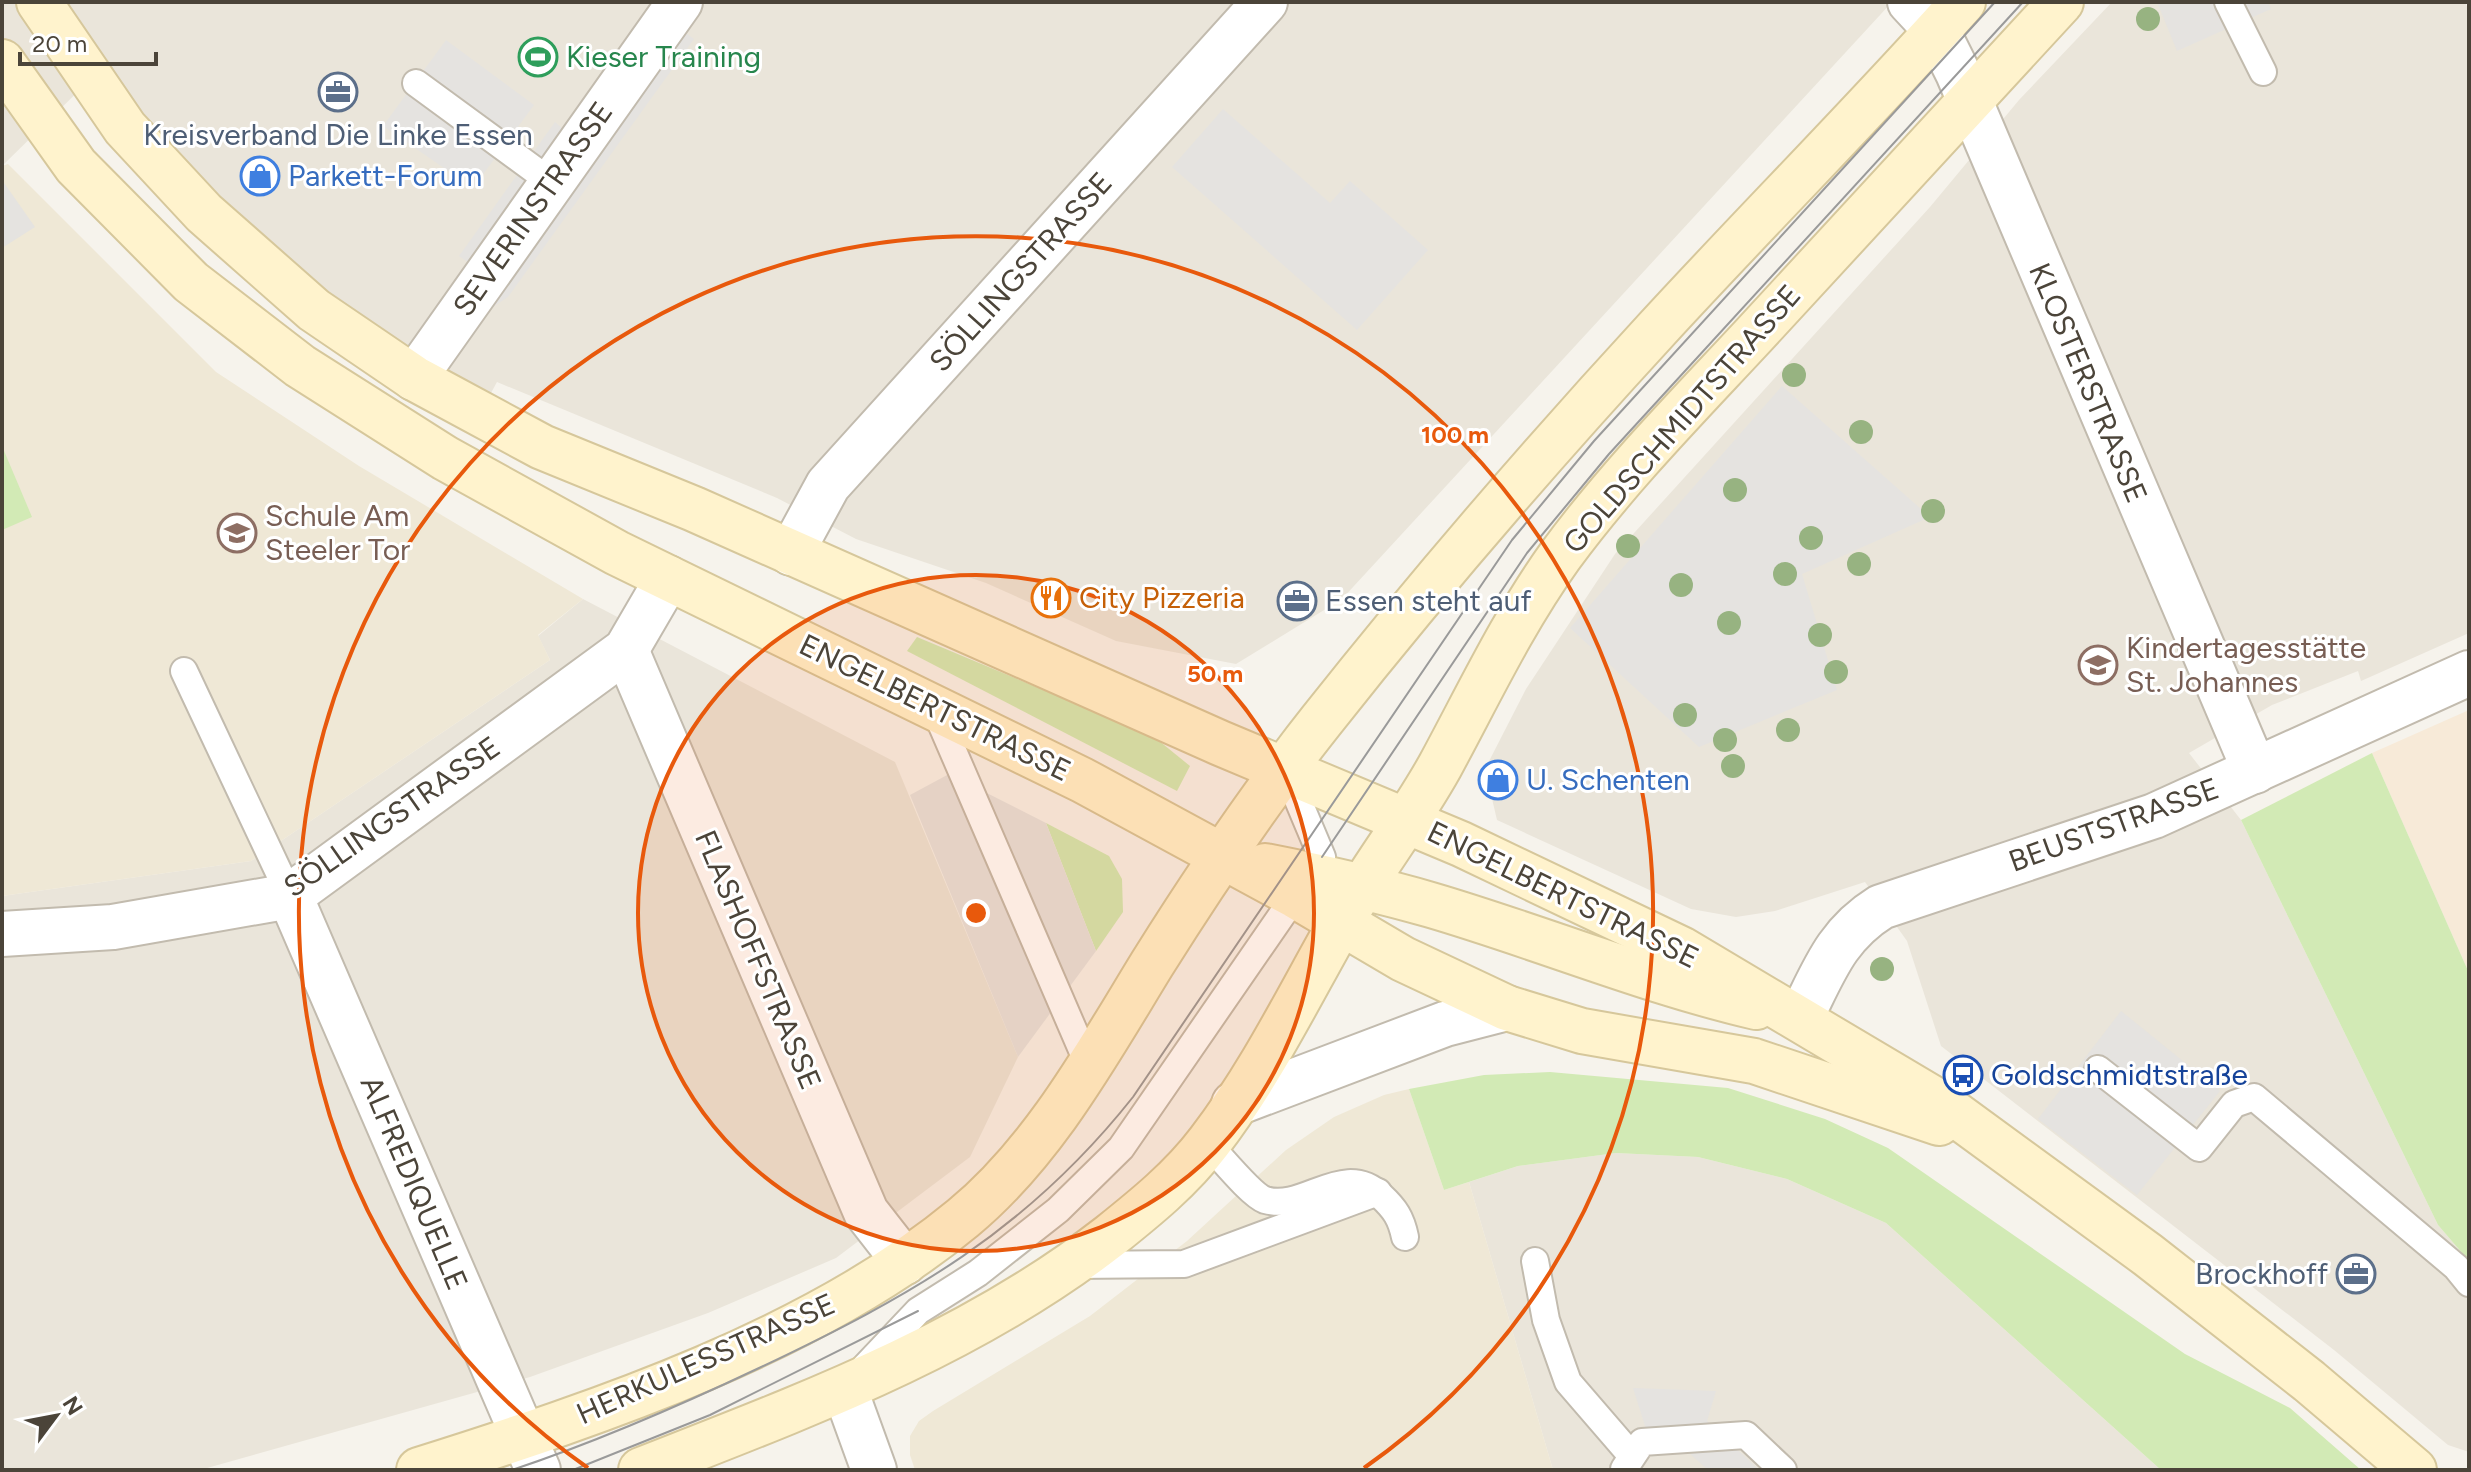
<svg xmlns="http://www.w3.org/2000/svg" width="2471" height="1472" font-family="Figtree,sans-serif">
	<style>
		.residential { fill: #eae5da }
		.commercial { fill: #f7ead8 }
		.education { fill: #efe8d6 }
		.green { fill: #d2eab5 }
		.parking { fill: #e5e3e0 }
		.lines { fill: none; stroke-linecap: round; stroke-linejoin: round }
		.lane-casing { stroke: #c2bbae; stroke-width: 30 }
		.street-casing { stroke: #c2bbae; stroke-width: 48 }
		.secondary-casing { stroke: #d6c79b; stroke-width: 48 }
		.lane { stroke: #fff; stroke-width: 26 }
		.street { stroke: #fff; stroke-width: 44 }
		.secondary { stroke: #fff3cd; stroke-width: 44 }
		.tram { stroke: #9a9a9a; stroke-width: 2 }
		.tree { fill: #97b381 }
		.ring { fill: none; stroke: #e8590c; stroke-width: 4 }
		.labels { text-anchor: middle; stroke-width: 6; stroke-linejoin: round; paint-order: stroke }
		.leisure-label { font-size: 30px; fill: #27864d; stroke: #fff; text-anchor: start }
		.service-label { font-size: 30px; fill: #4e5e75; stroke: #fff }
		.shop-label { font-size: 30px; fill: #366cbe; stroke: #fff; text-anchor: start }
		.street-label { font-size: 30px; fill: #4b4439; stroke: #fff }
		.education-label { font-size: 30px; fill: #785e54; stroke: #fff; text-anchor: start }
		.food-label { font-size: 30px; fill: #c56008; stroke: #fff; text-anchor: start }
		.transit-label { font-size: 30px; fill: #164399; stroke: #fff; text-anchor: start }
		.centre { fill: #e8590c; stroke: #fff; stroke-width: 4 }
		.ring-label { font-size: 24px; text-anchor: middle; font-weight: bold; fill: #e8590c; stroke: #fff; stroke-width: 6; stroke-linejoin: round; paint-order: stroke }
	</style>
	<rect width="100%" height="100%" fill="#f6f3ec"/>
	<g class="residential">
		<path d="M2 2H1892L1342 599 1236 664 1116 641 986 583 856 539 777 498 497 382 486 402 325 300 217 206 102 68 2 166Z"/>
		<path d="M2112 2H2465L2469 11V633L2361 681 2358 671 2272 705 2189 753 2241 820 2438 1225 2469 1261V1452L2448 1445 2334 1350 1941 1046 1907 941 1865 882 1775 911 1736 917 1691 909 1497 820 1485 769 1526 689 1615 554 1930 207 2019 100Z"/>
		<path d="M583 599 895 762 1018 1057 970 1157 836 1258 708 1313 530 1377 200 1470H2V896L251 861 550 660 538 636Z"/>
		<path d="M1616 1153 1698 1157 1787 1179 1886 1223 2161 1470H1553L1469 1182 1518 1166Z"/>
	</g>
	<path class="commercial" d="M2469 710V973L2372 753Z"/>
	<g class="education">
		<path d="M8 164 216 372 359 466 583 599 538 635 550 660 251 861 2 896V166Z"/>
		<path d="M1409 1089 1444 1190 1469 1182 1553 1470H915L910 1455V1436L919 1421 933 1411 1090 1316 1187 1241 1286 1150 1334 1117 1384 1095Z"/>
	</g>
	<g class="green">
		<path d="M2 446 32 517 2 530Z"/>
		<path d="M917 637 1153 736 1190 766 1177 791 907 651Z"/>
		<path d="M2372 753 2469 973V1261L2438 1225 2241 820Z"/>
		<path d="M1046 823 1109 856 1122 879 1123 912 1096 951Z"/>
		<path d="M1550 1072 1728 1088 1825 1119 1888 1148 2185 1354 2290 1408 2361 1470H2161L1886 1223 1787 1179 1698 1157 1616 1153 1518 1166 1444 1190 1409 1089 1484 1075Z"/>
	</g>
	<g class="parking">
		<path d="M2157 2H2268L2271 9 2177 51Z"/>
		<path d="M683 31 694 39 508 297 476 318Z"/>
		<path d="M446 40 534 105 473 188 383 126Z"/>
		<path d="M1223 109 1330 203 1350 181 1428 250 1357 330 1172 167Z"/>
		<path d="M555 122 564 130 469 263 459 256Z"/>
		<path d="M2 180 35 227 2 248Z"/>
		<path d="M1782 386 1930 517 1802 574 1837 690 1699 747 1570 628Z"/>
		<path d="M949 774 1046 823 1096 951 1018 1057 910 795Z"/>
		<path d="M2121 1011 2220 1091 2137 1195 2038 1119Z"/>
		<path d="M1633 1388 1716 1391 1707 1421 1759 1470H1708L1664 1430 1646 1429Z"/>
	</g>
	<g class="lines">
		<g class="lane-casing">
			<g id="lane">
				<path d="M2228 2 2263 72"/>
				<path d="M416 83 551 182"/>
				<path d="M184 671 290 896"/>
				<path d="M934 707 1089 1066"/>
				<path d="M2098 1069 2199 1148 2234 1104 2254 1097 2456 1267 2469 1283"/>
				<path d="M1208 1144C1220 1156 1251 1195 1265 1200 1305 1212 1343 1160 1381 1196 1395 1209 1401 1218 1405 1237"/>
				<path d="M1535 1261 1546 1320 1568 1382 1631 1455"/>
				<path d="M1074 1265 1184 1264 1378 1192"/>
				<path d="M864 1368 918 1311 978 1273 1058 1210 1121 1148 1322 857 1285 769"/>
				<path d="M1624 1469 1642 1442 1746 1435 1783 1470"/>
			</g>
		</g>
		<g class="street-casing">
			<g id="street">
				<path d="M1910 2 1937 31 1958 73 2255 771"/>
				<path d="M414 378 680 2"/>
				<path d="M791 553 828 485 1265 2"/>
				<path d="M626 650 866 1212 905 1262"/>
				<path d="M290 896 538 1470"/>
				<path d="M2 934 113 927 290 896 626 650 668 578"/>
				<path d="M1801 1017C1824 971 1836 935 1881 907L2154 816 2469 673"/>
				<path d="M1234 1104 1445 1024 1507 1008"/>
				<path d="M845 1390 874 1470"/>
			</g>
		</g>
		<g class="secondary-casing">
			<g id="secondary">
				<path d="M39 2 125 128 204 213 314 310 414 378 542 447 694 509 1220 743 1461 844 1681 949 1940 1103 2148 1255 2309 1381 2414 1470"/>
				<path d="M2 62 76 166 191 282 300 366 445 458 617 553 1082 780 1296 896 1403 959 1507 1008 1582 1031 1754 1061 1939 1123"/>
				<path d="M1265 866C1321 877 1376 889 1431 905 1540 937 1645 981 1756 1007"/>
				<path d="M419 1470C600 1413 816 1340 963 1218 1044 1151 1098 1052 1152 964 1204 881 1260 798 1321 721 1427 587 1540 456 1656 330 1757 220 1863 114 1963 2"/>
				<path d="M641 1470C804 1406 970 1345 1110 1236 1145 1208 1181 1179 1209 1142 1262 1073 1301 992 1344 917 1374 866 1411 818 1440 766 1479 694 1512 623 1560 556 1618 477 1688 406 1754 335 1857 224 1959 113 2061 2"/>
			</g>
		</g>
		<use href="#lane" class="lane"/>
		<use href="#street" class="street"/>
		<use href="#secondary" class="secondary"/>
		<g class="tram">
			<path d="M1322 857 1527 553 1609 454 2023 2"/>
			<path d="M512 1470C596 1442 679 1406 759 1368 911 1296 1026 1232 1133 1097L1512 540 1594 441 1995 2"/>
			<path d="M573 1470 710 1415 918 1311"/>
		</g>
	</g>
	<g class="tree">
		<circle cx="2148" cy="19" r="12"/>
		<circle cx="1794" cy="375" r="12"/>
		<circle cx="1861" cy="432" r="12"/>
		<circle cx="1735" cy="490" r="12"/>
		<circle cx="1933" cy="511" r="12"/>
		<circle cx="1811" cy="538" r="12"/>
		<circle cx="1628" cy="546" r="12"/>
		<circle cx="1859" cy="564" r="12"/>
		<circle cx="1785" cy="574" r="12"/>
		<circle cx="1681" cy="585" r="12"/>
		<circle cx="1729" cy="623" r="12"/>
		<circle cx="1820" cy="635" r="12"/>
		<circle cx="1836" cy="672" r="12"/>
		<circle cx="1685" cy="715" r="12"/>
		<circle cx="1788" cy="730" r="12"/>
		<circle cx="1725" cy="740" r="12"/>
		<circle cx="1733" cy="766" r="12"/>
		<circle cx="1882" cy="969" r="12"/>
	</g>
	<circle cx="976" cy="913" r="338" fill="#e8590c" fill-opacity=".12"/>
	<g class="ring">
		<circle cx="976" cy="913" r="338"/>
		<path d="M588 1468A677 677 0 1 1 1364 1468"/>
	</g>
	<defs>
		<g id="stadium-ring" transform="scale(2)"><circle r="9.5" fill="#fff" stroke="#2e9e5b" stroke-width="1.5"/><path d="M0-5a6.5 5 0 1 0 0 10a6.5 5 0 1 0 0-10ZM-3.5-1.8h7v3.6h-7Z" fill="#2e9e5b"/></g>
		<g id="office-ring" transform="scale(2)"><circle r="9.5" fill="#fff" stroke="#5c6f8a" stroke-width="1.5"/><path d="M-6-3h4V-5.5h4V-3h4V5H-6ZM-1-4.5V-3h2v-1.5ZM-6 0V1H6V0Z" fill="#5c6f8a"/></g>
		<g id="shop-ring" transform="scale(2)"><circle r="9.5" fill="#fff" stroke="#3f7fe0" stroke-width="1.5"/><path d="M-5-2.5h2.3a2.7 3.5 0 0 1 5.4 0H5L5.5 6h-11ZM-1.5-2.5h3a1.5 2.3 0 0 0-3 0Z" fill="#3f7fe0"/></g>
		<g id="school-ring" transform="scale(2)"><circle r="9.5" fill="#fff" stroke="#8d6e63" stroke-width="1.5"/><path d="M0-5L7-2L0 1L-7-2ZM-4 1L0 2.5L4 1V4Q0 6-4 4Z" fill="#8d6e63"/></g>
		<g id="restaurant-ring" transform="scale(2)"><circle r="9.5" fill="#fff" stroke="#e8710a" stroke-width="1.5"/><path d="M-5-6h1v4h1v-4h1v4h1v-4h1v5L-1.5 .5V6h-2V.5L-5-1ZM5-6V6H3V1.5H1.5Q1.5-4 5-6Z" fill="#e8710a"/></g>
		<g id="bus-ring" transform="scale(2)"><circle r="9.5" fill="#fff" stroke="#1a4fb4" stroke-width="1.5"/><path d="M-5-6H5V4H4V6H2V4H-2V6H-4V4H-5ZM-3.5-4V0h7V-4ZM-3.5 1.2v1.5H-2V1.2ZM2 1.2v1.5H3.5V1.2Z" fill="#1a4fb4"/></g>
	</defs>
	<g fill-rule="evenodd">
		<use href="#stadium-ring" x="538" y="57"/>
		<use href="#office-ring" x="338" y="92"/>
		<use href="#shop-ring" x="260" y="176"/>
		<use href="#school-ring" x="237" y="533"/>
		<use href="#restaurant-ring" x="1051" y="598"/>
		<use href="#office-ring" x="1297" y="601"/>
		<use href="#school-ring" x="2098" y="665"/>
		<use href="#shop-ring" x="1498" y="780"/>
		<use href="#bus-ring" x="1963" y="1075"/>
		<use href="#office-ring" x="2356" y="1274"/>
	</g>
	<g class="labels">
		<g class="leisure-label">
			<text x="566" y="67">Kieser Training</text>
		</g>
		<g class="service-label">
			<text x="338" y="145">Kreisverband Die Linke Essen</text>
			<text x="1325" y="611" text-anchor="start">Essen steht auf</text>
			<text x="2328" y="1284" text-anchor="end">Brockhoff</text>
		</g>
		<g class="shop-label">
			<text x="288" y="186">Parkett-Forum</text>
			<text x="1526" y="790">U. Schenten</text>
		</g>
		<g class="street-label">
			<text transform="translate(533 209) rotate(-55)" y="10">SEVERINSTRASSE</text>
			<text transform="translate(1021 272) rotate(-48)" y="10">SÖLLINGSTRASSE</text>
			<text transform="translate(2088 383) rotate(67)" y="10">KLOSTERSTRASSE</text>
			<text transform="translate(1682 419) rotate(-49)" y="10">GOLDSCHMIDTSTRASSE</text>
			<text transform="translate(935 708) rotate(26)" y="10">ENGELBERTSTRASSE</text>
			<text transform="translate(392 817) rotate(-35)" y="10">SÖLLINGSTRASSE</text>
			<text transform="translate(2114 825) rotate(-20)" y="10">BEUSTSTRASSE</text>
			<text transform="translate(1563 895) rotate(26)" y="10">ENGELBERTSTRASSE</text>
			<text transform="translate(758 960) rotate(67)" y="10">FLASHOFFSTRASSE</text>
			<text transform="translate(414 1183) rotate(67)" y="10">ALFREDIQUELLE</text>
			<text transform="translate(706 1359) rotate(-24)" y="10">HERKULESSTRASSE</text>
		</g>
		<g class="education-label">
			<text x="265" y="526">Schule Am<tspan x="265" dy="34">Steeler Tor</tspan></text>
			<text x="2126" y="658">Kindertagesstätte<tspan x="2126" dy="34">St. Johannes</tspan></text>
		</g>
		<g class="food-label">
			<text x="1079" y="608">City Pizzeria</text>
		</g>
		<g class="transit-label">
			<text x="1991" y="1085">Goldschmidtstraße</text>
		</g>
	</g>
	<circle cx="976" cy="913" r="12" class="centre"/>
	<g class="ring-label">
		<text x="1455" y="443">100 m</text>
		<text x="1215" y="682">50 m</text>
	</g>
	<rect width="2471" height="1472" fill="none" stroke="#4b4439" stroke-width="8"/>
	<g transform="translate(56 1416) rotate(58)" stroke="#ffffff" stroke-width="6" paint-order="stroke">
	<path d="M0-6L14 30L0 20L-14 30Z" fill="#4b4439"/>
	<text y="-12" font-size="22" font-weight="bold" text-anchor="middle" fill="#4b4439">N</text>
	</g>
	<path d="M20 52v12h136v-12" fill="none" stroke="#4b4439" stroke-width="4"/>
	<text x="32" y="52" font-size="24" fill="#4b4439" stroke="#ffffff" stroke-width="6" paint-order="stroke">20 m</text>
</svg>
